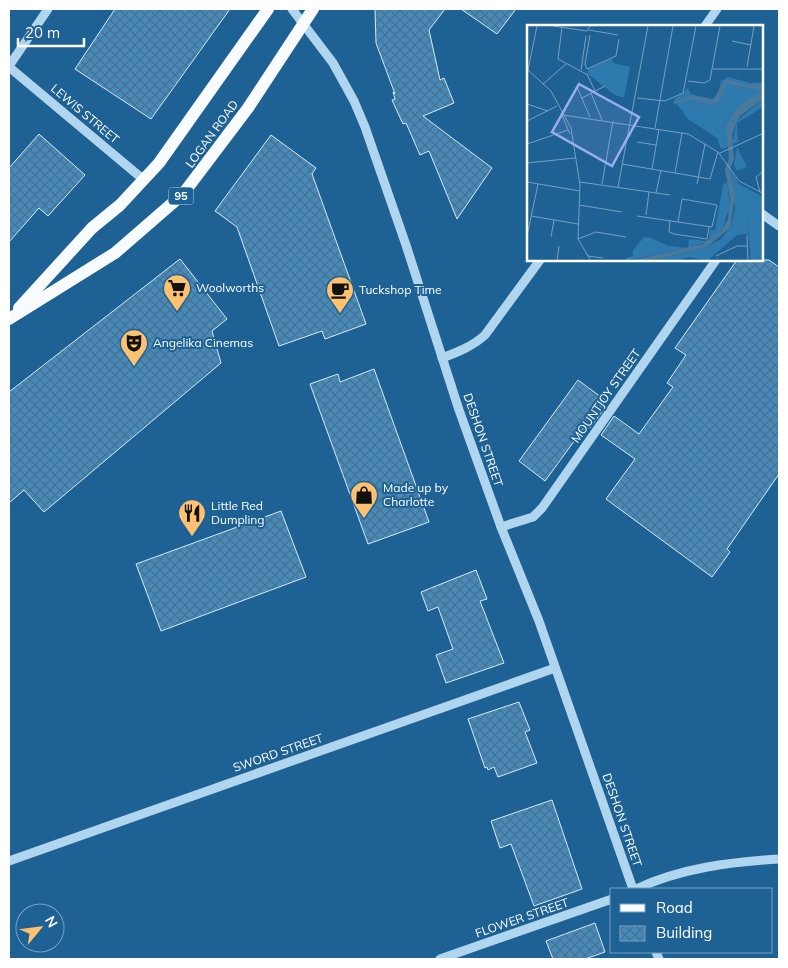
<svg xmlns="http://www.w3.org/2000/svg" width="788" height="968" font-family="Mulish,sans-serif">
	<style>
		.building { fill: url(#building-cross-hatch); stroke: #d6ebfa }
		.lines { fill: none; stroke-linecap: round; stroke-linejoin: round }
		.minor { stroke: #b0d5ee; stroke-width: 9 }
		.major { stroke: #f8fbff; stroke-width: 12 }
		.labels { text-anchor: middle; stroke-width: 4; stroke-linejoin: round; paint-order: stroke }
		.shield { fill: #1e6194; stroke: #bcd0df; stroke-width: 1 }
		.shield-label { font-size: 11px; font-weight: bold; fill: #fff }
		.street-label { font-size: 12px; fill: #fff; stroke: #1e6194 }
		.poi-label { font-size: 12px; fill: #fff; stroke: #1e6194; text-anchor: start }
		.inset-road { fill: none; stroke: #78a0bf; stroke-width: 1 }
		.view { fill: #99afed; fill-opacity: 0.15; stroke: #99afed; stroke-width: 2.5 }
		.inset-edge { fill: none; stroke: #fff; stroke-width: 2.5 }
	</style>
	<defs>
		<pattern id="building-cross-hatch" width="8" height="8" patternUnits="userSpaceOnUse" patternTransform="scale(1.25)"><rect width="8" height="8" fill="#468aba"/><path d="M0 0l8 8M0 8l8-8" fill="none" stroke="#48718e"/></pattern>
	</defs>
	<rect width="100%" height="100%" fill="#1e6194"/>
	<g class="building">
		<path d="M115 9H230L151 119 75 69Z"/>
		<path d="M375 9H445L429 30 440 80 444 78 454 103 423 116 492 168 457 219 429 151 420 155 406 123 403 124 392 100 395 99 393 92 395 94 376 43Z"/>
		<path d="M461 9H516L497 34Z"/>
		<path d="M39 134 85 175 48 216 39 208 9 242V168Z"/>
		<path d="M271 135 316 168 312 174 366 324 325 339 322 331 279 346 237 227 215 211Z"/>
		<path d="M180 259 227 319 212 331 221 363 44 512 24 490 9 503V392Z"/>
		<path d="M737 260H769L779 267V474L727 549 730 552 712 577 606 499 635 459 601 435 614 416 639 434 673 387 667 383 686 355 675 348Z"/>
		<path d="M374 369 429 522 368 544 310 384 338 374 340 382Z"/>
		<path d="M578 380 605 400 600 406 604 409 590 428 586 425 545 481 519 461Z"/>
		<path d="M281 511 306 577 161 631 136 564Z"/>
		<path d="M476 570 487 599 480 601 504 663 446 683 436 655 453 649 438 607 428 611 421 592Z"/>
		<path d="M519 702 530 730 525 732 537 763 498 777 494 767 488 770 487 767 485 768 468 719Z"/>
		<path d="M552 800 582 889 534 906 511 844 500 848 491 821Z"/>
		<path d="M595 923 605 952 585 959H553L546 941Z"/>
	</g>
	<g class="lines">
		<g class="minor">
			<path d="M292 9 333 63 354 101 365 127 406 245 459 410 501 527 539 621 633 889"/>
			<path d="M705 26 717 9"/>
			<path d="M9 66 48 9"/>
			<path d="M9 67 144 180"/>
			<path d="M762 214 779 226"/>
			<path d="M442 358C458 352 473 346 485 335L540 260"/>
			<path d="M501 527 533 517 542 508 716 260"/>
			<path d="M9 861 555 668"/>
			<path d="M636 889C681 868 730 862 779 859"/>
			<path d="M656 952 659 959"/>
			<path d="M440 959 612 899"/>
		</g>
		<g class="major">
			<path d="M19 308 92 228 120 205 159 163 268 9"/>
			<path d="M9 319 115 253 183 194 248 108 313 9"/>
		</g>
	</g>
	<defs>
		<g id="supermarket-pin" transform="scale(1.4375)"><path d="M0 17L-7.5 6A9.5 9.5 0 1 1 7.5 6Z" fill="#fdc16f" stroke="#1e6194"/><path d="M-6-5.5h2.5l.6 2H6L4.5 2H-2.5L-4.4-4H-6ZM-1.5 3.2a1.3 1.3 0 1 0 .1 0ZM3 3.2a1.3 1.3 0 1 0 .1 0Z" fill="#111"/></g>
		<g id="cafe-pin" transform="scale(1.4375)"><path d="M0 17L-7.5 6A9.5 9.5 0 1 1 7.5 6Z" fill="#fdc16f" stroke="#1e6194"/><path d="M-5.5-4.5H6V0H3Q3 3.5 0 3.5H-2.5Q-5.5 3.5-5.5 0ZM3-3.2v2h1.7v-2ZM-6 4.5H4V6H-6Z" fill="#111"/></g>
		<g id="theatre-pin" transform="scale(1.4375)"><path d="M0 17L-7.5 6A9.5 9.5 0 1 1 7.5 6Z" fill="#fdc16f" stroke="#1e6194"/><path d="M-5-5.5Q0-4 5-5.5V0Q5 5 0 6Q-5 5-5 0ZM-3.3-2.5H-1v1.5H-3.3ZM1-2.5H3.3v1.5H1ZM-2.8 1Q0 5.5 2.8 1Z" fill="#111"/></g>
		<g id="shop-pin" transform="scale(1.4375)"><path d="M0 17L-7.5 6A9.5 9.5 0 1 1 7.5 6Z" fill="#fdc16f" stroke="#1e6194"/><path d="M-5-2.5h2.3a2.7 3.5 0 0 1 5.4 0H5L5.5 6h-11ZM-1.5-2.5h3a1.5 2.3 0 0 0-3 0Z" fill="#111"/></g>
		<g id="restaurant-pin" transform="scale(1.4375)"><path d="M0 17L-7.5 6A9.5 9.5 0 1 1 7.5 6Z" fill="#fdc16f" stroke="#1e6194"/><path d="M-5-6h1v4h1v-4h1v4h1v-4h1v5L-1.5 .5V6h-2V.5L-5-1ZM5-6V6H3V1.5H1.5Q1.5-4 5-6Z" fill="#111"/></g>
	</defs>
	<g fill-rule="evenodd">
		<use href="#supermarket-pin" x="177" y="288"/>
		<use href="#cafe-pin" x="340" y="290"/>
		<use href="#theatre-pin" x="134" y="343"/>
		<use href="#shop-pin" x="364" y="495"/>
		<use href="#restaurant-pin" x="192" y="513"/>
	</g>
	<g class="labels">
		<rect class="shield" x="168.5" y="187.5" width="25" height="17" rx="4"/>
		<g class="shield-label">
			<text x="181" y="200">95</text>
		</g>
		<g class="street-label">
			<text transform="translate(85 114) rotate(40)" y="4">LEWIS STREET</text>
			<text transform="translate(212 134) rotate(-54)" y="4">LOGAN ROAD</text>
			<text transform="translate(606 396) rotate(-55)" y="4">MOUNTJOY STREET</text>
			<text transform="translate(483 440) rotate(71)" y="4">DESHON STREET</text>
			<text transform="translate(278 753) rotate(-19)" y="4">SWORD STREET</text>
			<text transform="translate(622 820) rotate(71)" y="4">DESHON STREET</text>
			<text transform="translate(522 918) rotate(-19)" y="4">FLOWER STREET</text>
		</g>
		<g class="poi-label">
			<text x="196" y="292">Woolworths</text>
			<text x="359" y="294">Tuckshop Time</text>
			<text x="153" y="347">Angelika Cinemas</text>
			<text x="383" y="492">Made up by<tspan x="383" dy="14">Charlotte</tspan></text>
			<text x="211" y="510">Little Red<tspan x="211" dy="14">Dumpling</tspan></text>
		</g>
	</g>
	<g transform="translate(527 25)">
		<rect width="236" height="236" fill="#1e6194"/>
		<path d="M236 184V236H224L220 192 236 191ZM117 212 124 213 144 222 106 232V225Z" fill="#2e7aaf"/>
		<path d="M201 52 223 58 236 57V68L214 83 201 122 194 124 190 113 161 94 147 75 161 63 164 69 185 74 191 69 194 56ZM144 221 160 223 98 236 99 233Z" fill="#2e7aaf"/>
		<path d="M85 34 86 38 103 42 97 72 106 75 88 70 61 49V44ZM236 74V82L210 98 211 117 205 119 210 96ZM210 122 220 142 210 146 207 140ZM204 146 212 159 236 172V192L220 193 221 209 210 210 180 236 162 232 150 236H124L180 222 194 214 203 203 208 185ZM200 157 203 181 195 205 182 216 161 223 162 214 177 216 182 214 183 205H188L196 160Z" fill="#2e7aaf"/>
		<path d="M199 54 216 59H236V74L213 91 205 108 207 134 203 144 208 172 203 203 180 222 124 236H102L176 219 195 205 201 194 203 173 198 145 202 133 199 101 212 81 235 65 200 59 192 77 184 79 162 74 148 79 146 77 165 70 186 75Z" fill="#4a799c"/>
		<path class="inset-road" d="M10 1 1 45 24 66 44 103 53 160 51 214 64 236M26 1 60 6 63 1M35 2 31 34 61 50M62 5 91 10M205 16 224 20M58 39 60 44 89 31 92 14M58 39 63 10M220 42 227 1M186 44H237M54 45 59 11M60 49 68 66M161 56 177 58 183 55 193 1M16 59 39 39M50 62 63 92M64 68 75 95M55 73 78 61M110 73 138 76 156 68 169 1M0 79 21 86M34 88 43 109M36 90 161 109 191 127 212 156 237 169M0 96 30 81M128 103 146 1M110 117 129 120M0 119 41 105M193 128 237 108M0 138 48 133M95 139 183 154 191 127M125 144 132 104M148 148 155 108M0 157 53 166M53 157 143 170M75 159 86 96M170 159 178 119M91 162 121 1M233 167 229 152 237 146M129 168 134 145M52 180 95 187M119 190 122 167M4 191 51 199M110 191 185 202 190 180 155 174 151 197M143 195 142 207 147 209 180 214 182 202M220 210 221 236M0 211 11 159M24 212 27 195M51 214 69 207 99 212M61 231 76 233M189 231 210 221H221M30 236 32 221"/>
		<path class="view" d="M52 59 112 92 85 141 25 107Z"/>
		<rect width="236" height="236" class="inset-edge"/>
	</g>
	<rect width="788" height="968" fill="none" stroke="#ffffff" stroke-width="20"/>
	<rect x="610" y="888" width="162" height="65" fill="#1e6194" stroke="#78a0bf"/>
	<rect x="620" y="904" width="25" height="8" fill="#f8fbff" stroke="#78a0bf"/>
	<text x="656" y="913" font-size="15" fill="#ffffff">Road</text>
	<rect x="620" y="926" width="25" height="15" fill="url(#building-cross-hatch)" stroke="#78a0bf"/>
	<text x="656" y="938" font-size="15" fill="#ffffff">Building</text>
	<g transform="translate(40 928) rotate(61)"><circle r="24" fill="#1e6194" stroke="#78a0bf"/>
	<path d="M0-4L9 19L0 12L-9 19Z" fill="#fdc16f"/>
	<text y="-8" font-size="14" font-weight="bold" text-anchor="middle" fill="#ffffff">N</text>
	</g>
	<path d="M18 38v8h66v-8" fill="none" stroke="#ffffff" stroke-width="2.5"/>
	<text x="25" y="38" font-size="15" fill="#ffffff" stroke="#1e6194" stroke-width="4" paint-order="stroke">20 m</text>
</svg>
